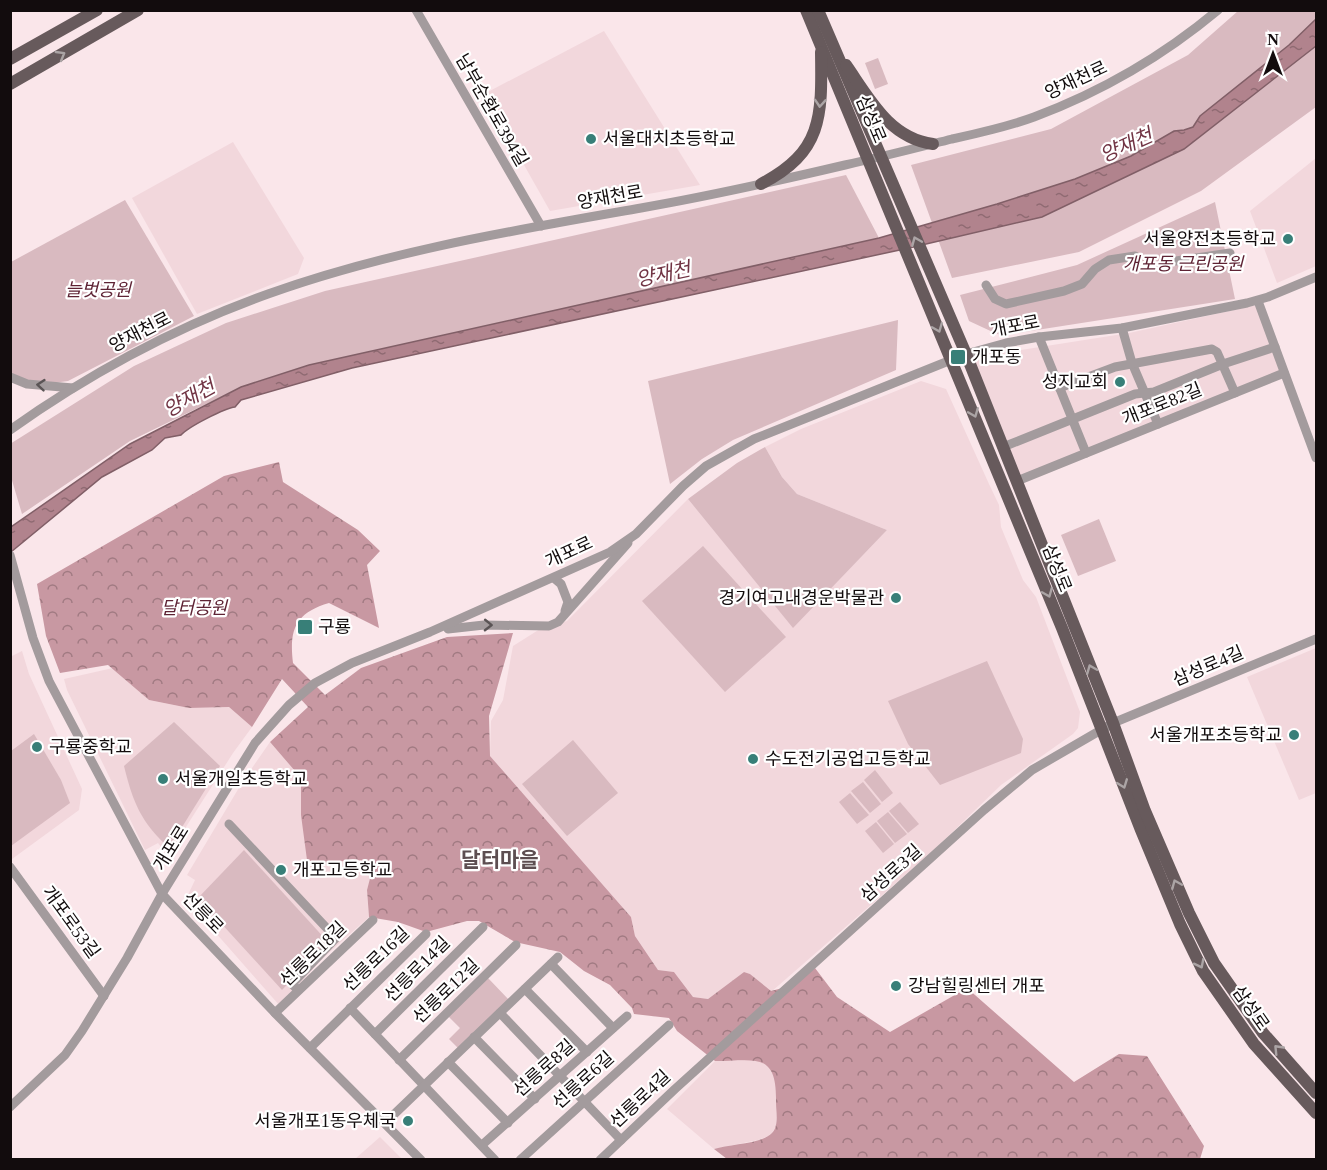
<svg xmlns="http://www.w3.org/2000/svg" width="1327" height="1170" font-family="'Times New Roman','Noto Sans KR',serif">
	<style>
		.built { fill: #f2d7dc }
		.forest { fill: url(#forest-crowns) }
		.park { fill: #d9bac0 }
		.water { fill: url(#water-ripples); stroke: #815f67; stroke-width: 1.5 }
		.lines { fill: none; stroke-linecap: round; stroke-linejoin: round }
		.minor { stroke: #a39b9d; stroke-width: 9 }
		.major { stroke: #675a5c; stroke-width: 12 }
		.oneway { stroke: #aba4a5 }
		.oneway2 { stroke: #5a5455 }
		.poi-dot { fill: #387f78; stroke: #fff; stroke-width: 2 }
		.labels { text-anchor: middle; stroke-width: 4.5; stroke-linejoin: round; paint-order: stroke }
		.street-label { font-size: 18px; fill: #120c0d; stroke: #fff }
		.poi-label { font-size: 18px; fill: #120c0d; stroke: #fff; text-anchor: start }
		.park-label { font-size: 18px; font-style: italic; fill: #5e2334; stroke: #fff }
		.water-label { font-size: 20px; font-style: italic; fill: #713444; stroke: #fff }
		.quarter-label { font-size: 21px; font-weight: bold; fill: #5d4e51; stroke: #fff }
	</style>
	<defs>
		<pattern id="forest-crowns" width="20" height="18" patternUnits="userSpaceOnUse" patternTransform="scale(1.5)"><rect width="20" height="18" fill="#c898a2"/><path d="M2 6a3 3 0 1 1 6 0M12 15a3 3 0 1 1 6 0" fill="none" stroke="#a17a82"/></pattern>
		<pattern id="water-ripples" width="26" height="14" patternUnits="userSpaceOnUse" patternTransform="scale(1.5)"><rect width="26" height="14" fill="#b1838d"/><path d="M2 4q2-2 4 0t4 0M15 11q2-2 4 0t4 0" fill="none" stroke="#8f6a72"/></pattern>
	</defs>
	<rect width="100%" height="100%" fill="#fae6ea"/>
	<g class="built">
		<path d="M604 31 700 185 550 211 484 94Z"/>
		<path d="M233 142 304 258 298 274 197 314 132 198Z"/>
		<path d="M1316 158V266L1277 283 1250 211Z"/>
		<path d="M1257 305 1282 373 1020 476 969 358 1129 333Z"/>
		<path d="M921 381 946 389 989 484 999 505 1001 527 1023 580 1036 597 1080 712 1078 728 1073 734 1001 785 935 849 771 992 750 974 744 972 708 999 693 997 674 972 658 970 635 936 631 917 490 756 491 721 503 700 513 646 540 629 567 621 688 499 793 627 887 530 797 494 782 477 765 447 801 429Z"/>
		<path d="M1316 648V793L1299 800 1247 677Z"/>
		<path d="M22 651 29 674 82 789 79 810 12 859 10 657Z"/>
		<path d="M113 668 149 700 189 708 229 707 252 727 233 753 170 852 166 853 158 843 145 850 67 690 64 679Z"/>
		<path d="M270 742 301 778V815L320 866 353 859 375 863 367 890 369 917 324 957 280 1006 186 899 195 880 187 875 243 781Z"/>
		<path d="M759 1060 772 1069 777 1084 776 1126 771 1135 758 1140 714 1149 667 1109 715 1061Z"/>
		<path d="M380 1137 402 1159H355Z"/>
	</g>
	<path class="forest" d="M279 462 283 482 358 530 380 551 367 565 379 628 329 603C295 613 289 630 293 663L325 695 361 668 447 637 513 633 489 716 490 756 631 917 635 936 658 970 674 972 693 997 708 999 744 972 750 974 771 991 790 986 815 968 837 997 890 1032 967 988 1074 1082 1119 1054 1147 1056 1204 1146 1200 1159H727L714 1149C729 1144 762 1144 772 1133 779 1126 776 1112 776 1102 777 1051 755 1061 715 1061L677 1031 669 1018 634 1014 632 1008 610 985 584 971 560 952 515 942 479 921H467L426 932 398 922 369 917 367 890 374 863 353 859 320 866 307 860 301 815V778L270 742 308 707 282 679 252 727 229 707 189 708 149 700 108 665 60 673 46 636 37 584 224 476Z"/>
	<g class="park">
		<path d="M1238 11H1316V107L1201 191 1079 252 952 278 911 165 1051 129 1188 55Z"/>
		<path d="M878 58 888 84 875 89 865 63Z"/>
		<path d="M846 175 879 238 309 365 241 387 130 441 22 514 11 477 10 444 134 366 226 323 325 291Z"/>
		<path d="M125 200 194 316 68 381 46 384 11 377V262Z"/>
		<path d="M1215 202 1235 299 1004 335 997 334 969 321 960 295 1077 265Z"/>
		<path d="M898 320 896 370 733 440 702 459 670 484 648 381Z"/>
		<path d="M765 447 782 477 797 494 887 530 793 628 688 499 737 463Z"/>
		<path d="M1099 519 1116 561 1078 576 1061 535Z"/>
		<path d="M703 546 786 637 725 692 642 601Z"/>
		<path d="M987 661 1023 739 1021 753 940 785 908 744 888 701Z"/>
		<path d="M174 722 220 766 169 848C141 822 133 803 124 766Z"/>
		<path d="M34 734 61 780 70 803 11 846V751Z"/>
		<path d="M573 740 618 793 567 836 522 784Z"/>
		<path d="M875 770 893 793 882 802 864 780Z"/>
		<path d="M863 782 881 804 870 813 851 791Z"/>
		<path d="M850 793 869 815 857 824 839 802Z"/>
		<path d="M900 802 919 824 908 833 889 811Z"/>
		<path d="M888 812 907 834 895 843 877 821Z"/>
		<path d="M876 822 894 844 883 853 865 831Z"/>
		<path d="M244 850 328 942 282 990 198 898Z"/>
		<path d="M488 978 509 1000 459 1049 449 1039 460 1028 448 1016Z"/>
	</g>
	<path class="water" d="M1316 19V46L1184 149 1042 217 909 248 352 368 241 400 235 407C225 408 188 427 181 435L165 438 152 450 102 477 11 552V527L130 444 241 387 309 365 879 238 997 204 1075 179 1131 156 1174 131 1184 130 1193 127 1200 116 1289 45Z"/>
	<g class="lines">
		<g class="minor">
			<path d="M416 10 541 226"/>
			<path d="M1176 261 1230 253"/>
			<path d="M986 285 995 299 1006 304 1064 291 1082 284 1095 269 1109 260 1135 256"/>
			<path d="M1258 301 1316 458"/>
			<path d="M1122 328 1132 363 1158 424"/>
			<path d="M1039 337 1086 453"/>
			<path d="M10 377 27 384 73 388"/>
			<path d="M1059 388 1115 367 1212 349 1217 352 1235 393"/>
			<path d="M10 430C90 373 176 327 268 294 388 251 516 230 641 208 710 196 777 181 845 165 881 157 916 148 952 139 979 133 1007 127 1034 117 1101 92 1163 56 1218 10"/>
			<path d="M1003 447 1135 394 1154 392 1223 364 1275 347"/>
			<path d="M1017 481 1284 373"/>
			<path d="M10 555 33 638 49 681 162 894 275 1013 421 1160"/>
			<path d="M554 578 561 584 568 602 565 611"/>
			<path d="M448 629 484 625 549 626 558 622 628 543"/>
			<path d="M229 824 336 938 292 984 296 988"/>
			<path d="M10 867 104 996"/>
			<path d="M551 964 613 1028"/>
			<path d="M525 989 587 1052"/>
			<path d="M350 1008 495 1160"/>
			<path d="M275 1013 373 920"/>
			<path d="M500 1013 621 1140"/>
			<path d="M375 1034 483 927"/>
			<path d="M474 1037 535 1099"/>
			<path d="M310 1048 426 934"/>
			<path d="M399 1060 516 945"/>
			<path d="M448 1062 508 1123"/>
			<path d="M10 1107 65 1055 82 1031 127 958 162 894 255 743 289 705 315 683 352 663 430 632 610 552 636 534 683 486 706 466 754 439 966 354 1006 343 1039 337 1122 328 1247 303 1268 297 1316 277"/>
			<path d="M385 1123 558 957"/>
			<path d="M482 1145 627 1016"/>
			<path d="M520 1160 669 1025"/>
			<path d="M600 1160 675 1089 984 810 1032 770 1113 723 1316 639"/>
		</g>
		<g class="major">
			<path d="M806 10 1062 628 1141 830 1180 924 1203 971 1254 1044 1316 1113"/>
			<path d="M818 10 966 354 1113 723 1145 811 1189 913 1214 963 1263 1033 1316 1093"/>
			<path d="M10 59 97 10"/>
			<path d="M846 65C869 98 889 138 933 144"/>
			<path d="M10 84 138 10"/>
			<path d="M761 184C823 152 822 116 821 52"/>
		</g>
	</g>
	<defs><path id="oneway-chevron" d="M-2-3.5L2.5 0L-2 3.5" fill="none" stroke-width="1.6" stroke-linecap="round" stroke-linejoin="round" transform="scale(1.5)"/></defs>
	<g class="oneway">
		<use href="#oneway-chevron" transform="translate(61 55) rotate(-30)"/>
		<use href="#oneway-chevron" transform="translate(820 103) rotate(94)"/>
		<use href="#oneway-chevron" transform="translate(916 241) rotate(-113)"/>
		<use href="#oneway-chevron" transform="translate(938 328) rotate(68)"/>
		<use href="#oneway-chevron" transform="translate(974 413) rotate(68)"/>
		<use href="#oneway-chevron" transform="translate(1048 593) rotate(68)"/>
		<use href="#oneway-chevron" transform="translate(1091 669) rotate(-112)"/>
		<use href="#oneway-chevron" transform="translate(1123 784) rotate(69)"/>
		<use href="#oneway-chevron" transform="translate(1176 884) rotate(-113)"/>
		<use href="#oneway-chevron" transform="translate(1200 964) rotate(63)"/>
		<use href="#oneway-chevron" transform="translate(1278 1049) rotate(-134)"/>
	</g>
	<g class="oneway2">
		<use href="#oneway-chevron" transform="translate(41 385) rotate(-175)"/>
		<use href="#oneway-chevron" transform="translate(488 625) rotate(1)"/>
	</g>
	<g class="poi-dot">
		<circle cx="591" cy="139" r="6"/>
		<circle cx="1288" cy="239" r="6"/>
		<rect x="950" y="349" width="16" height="16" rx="3"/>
		<circle cx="1120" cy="382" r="6"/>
		<circle cx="896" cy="598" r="6"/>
		<rect x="297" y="619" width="16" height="16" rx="3"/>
		<circle cx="1294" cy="735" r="6"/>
		<circle cx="37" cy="747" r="6"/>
		<circle cx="753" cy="759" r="6"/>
		<circle cx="163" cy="779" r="6"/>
		<circle cx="281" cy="870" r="6"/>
		<circle cx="896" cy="986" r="6"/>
		<circle cx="408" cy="1121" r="6"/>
	</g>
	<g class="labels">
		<g class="street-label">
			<text transform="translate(1076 80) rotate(-25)" y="6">양재천로</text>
			<text transform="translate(492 110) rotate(60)" y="6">남부순환로394길</text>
			<text transform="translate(871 119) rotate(67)" y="6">삼성로</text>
			<text transform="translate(610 197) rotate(-10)" y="6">양재천로</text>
			<text transform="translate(1015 326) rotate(-11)" y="6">개포로</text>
			<text transform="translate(140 332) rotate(-27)" y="6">양재천로</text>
			<text transform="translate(1162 404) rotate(-22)" y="6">개포로82길</text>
			<text transform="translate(569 552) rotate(-25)" y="6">개포로</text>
			<text transform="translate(1057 568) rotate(68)" y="6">삼성로</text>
			<text transform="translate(1208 666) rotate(-23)" y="6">삼성로4길</text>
			<text transform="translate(171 848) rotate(-58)" y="6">개포로</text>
			<text transform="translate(891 873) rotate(-42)" y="6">삼성로3길</text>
			<text transform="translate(203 913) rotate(46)" y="6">선릉로</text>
			<text transform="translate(71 922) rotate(54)" y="6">개포로53길</text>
			<text transform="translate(313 954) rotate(-44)" y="6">선릉로18길</text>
			<text transform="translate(376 959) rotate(-44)" y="6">선릉로16길</text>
			<text transform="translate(417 969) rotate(-45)" y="6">선릉로14길</text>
			<text transform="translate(446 991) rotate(-44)" y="6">선릉로12길</text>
			<text transform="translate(1251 1008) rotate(55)" y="6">삼성로</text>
			<text transform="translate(544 1068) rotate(-42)" y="6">선릉로8길</text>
			<text transform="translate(583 1080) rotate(-42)" y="6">선릉로6길</text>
			<text transform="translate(640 1099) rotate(-43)" y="6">선릉로4길</text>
		</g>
		<g class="poi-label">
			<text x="603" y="145">서울대치초등학교</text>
			<text x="1276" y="245" text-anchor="end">서울양전초등학교</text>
			<text x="972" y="363">개포동</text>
			<text x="1108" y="388" text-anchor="end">성지교회</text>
			<text x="884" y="604" text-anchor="end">경기여고내경운박물관</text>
			<text x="318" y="633">구룡</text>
			<text x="1282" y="741" text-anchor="end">서울개포초등학교</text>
			<text x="49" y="753">구룡중학교</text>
			<text x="765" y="765">수도전기공업고등학교</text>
			<text x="175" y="785">서울개일초등학교</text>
			<text x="293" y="876">개포고등학교</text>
			<text x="908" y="992">강남힐링센터 개포</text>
			<text x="396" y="1127" text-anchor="end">서울개포1동우체국</text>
		</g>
		<g class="park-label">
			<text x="1183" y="270">개포동 근린공원</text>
			<text x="98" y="296">늘벗공원</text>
			<text x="194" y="614">달터공원</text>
		</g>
		<g class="water-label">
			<text transform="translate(1126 145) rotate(-24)" y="7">양재천</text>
			<text transform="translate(663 274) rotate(-12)" y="7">양재천</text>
			<text transform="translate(189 398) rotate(-29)" y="7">양재천</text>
		</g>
		<g class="quarter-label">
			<text x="500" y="867">달터마을</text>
		</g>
	</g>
	<rect width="1327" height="1170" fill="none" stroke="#120c0d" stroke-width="24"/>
	<g transform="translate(1273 54)" stroke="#ffffff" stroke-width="4.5" paint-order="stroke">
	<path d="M0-4.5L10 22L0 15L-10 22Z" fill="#120c0d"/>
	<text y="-9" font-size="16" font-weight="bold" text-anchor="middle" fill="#120c0d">N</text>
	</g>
</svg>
